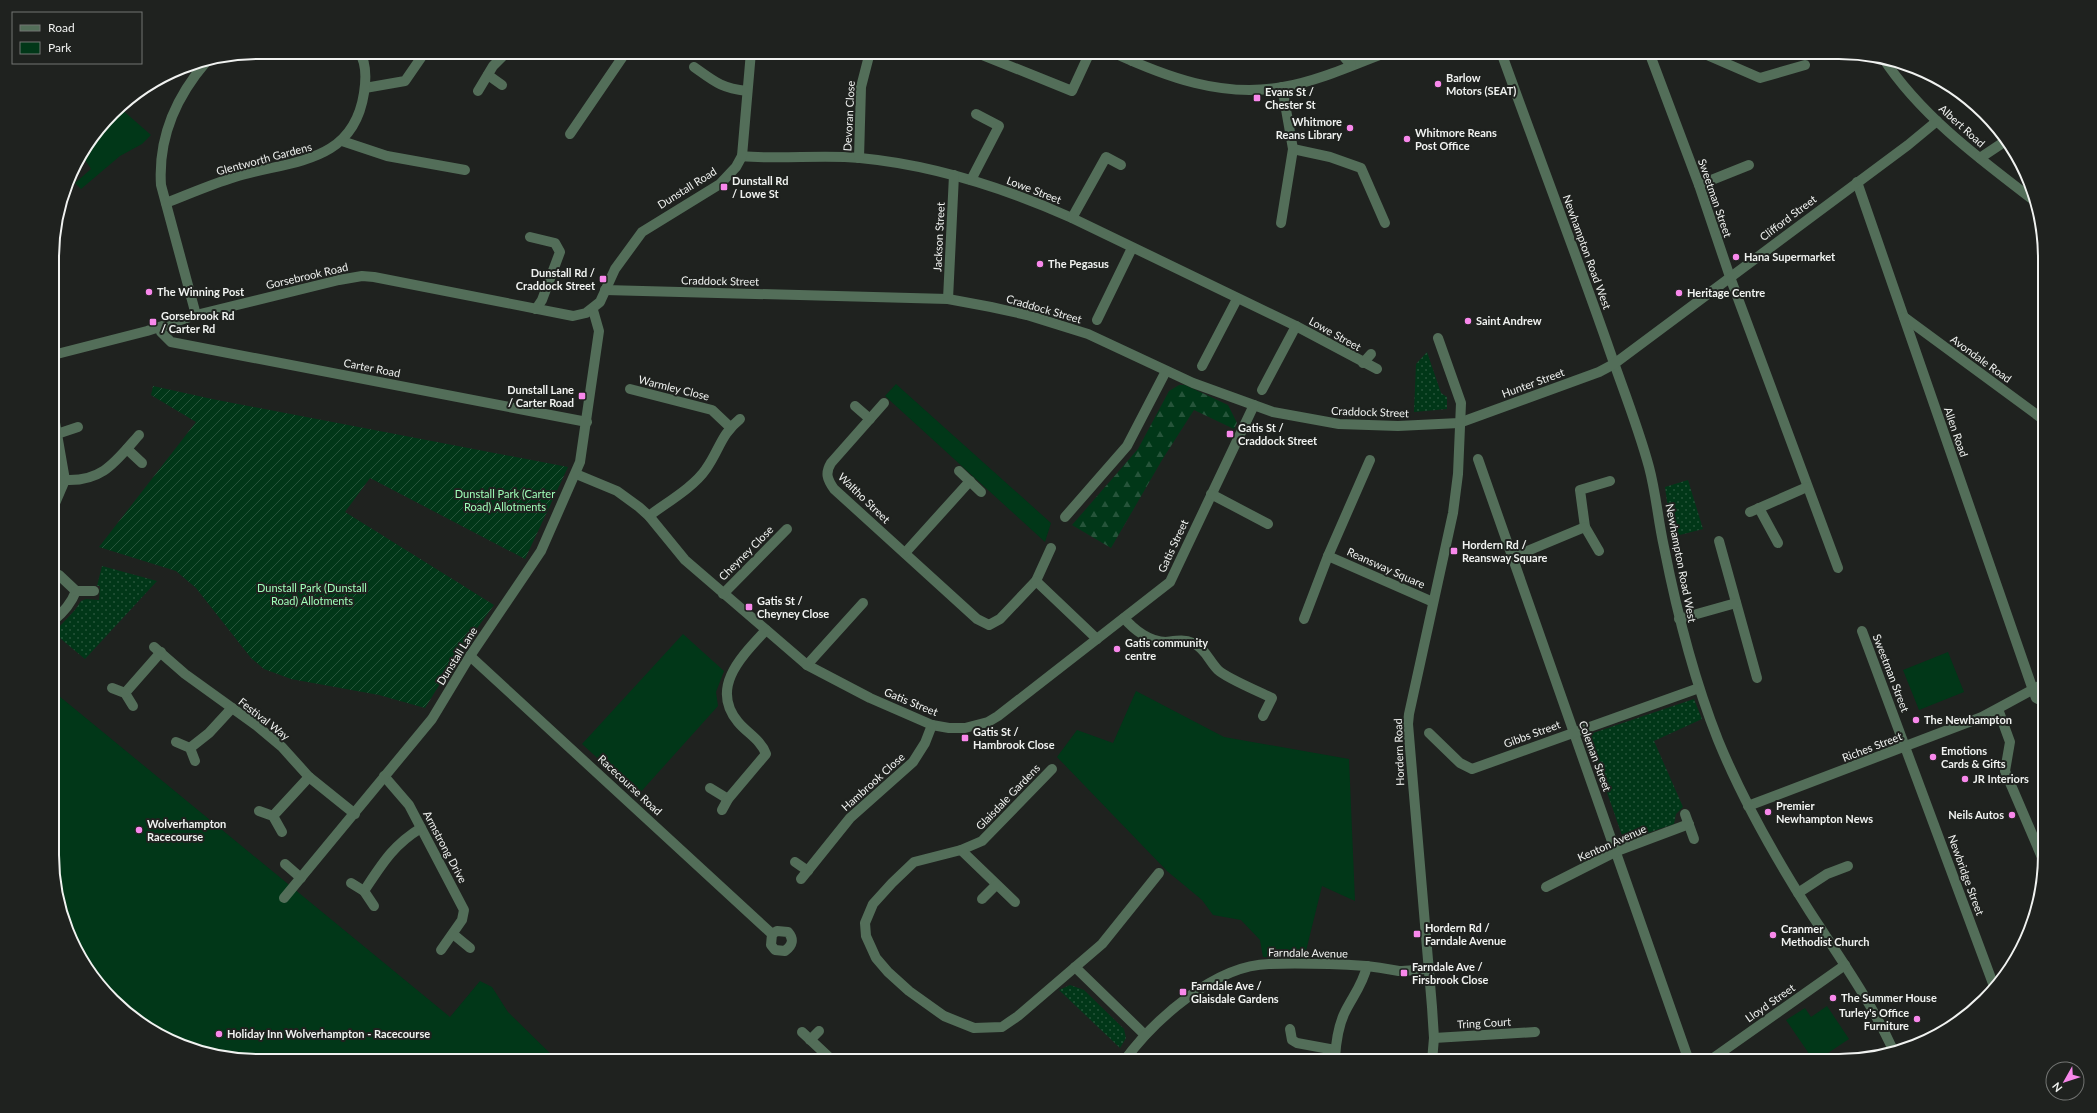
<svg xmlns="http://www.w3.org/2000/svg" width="2097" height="1113" font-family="Lato,sans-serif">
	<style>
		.grass { fill: url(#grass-dots) }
		.forest { fill: url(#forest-firs) }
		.park { fill: #013718 }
		.garden { fill: url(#garden-furrows) }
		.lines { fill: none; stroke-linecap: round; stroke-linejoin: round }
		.minor { stroke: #536e59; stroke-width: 10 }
		.poi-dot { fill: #f888eb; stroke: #1f221f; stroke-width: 1.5 }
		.labels { text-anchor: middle; stroke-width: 4; stroke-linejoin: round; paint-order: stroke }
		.poi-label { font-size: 11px; font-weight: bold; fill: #f0f2f0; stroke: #1f221f; text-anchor: start }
		.street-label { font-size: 11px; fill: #f0f2f0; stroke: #1f221f }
		.park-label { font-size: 11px; fill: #a0feb9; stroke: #1f221f }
		.rim { fill: none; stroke: #f0f2f0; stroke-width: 2 }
	</style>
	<defs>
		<pattern id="grass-dots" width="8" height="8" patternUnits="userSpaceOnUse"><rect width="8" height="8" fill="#013718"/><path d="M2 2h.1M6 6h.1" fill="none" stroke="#26543a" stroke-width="1.8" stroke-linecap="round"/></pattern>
		<pattern id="forest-firs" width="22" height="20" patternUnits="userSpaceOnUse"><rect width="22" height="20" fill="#013718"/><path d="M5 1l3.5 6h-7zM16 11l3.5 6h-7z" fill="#26543a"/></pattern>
		<pattern id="garden-furrows" width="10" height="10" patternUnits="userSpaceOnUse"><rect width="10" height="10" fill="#013718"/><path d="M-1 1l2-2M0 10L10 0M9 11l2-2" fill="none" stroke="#26543a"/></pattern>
	</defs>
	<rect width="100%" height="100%" fill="#1f221f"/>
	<g class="grass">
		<path d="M1427 352 1441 393 1447 397V409L1414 412 1416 364Z"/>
		<path d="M1688 480 1703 529 1672 537 1665 487Z"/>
		<path d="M102 566 157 581 85 659 61 639 57 633 59 627 75 610 81 601 86 599 99 600 100 586H97Z"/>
		<path d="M1694 699 1702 719 1654 741 1683 807 1676 814 1674 824 1624 841 1587 735Z"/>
		<path d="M1070 985 1084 990 1124 1029 1126 1038 1120 1048 1059 990Z"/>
	</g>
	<path class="forest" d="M1179 385H1185L1228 405 1237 423 1234 429 1194 410 1162 460 1111 548 1072 525 1138 449 1169 391Z"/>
	<g class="park">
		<path d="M119 107 151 135 142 144 120 156 81 189 75 183 91 169 82 155Z"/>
		<path d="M896 384 1051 523 1045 542 885 396Z"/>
		<path d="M683 634 724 671 716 692 718 706 638 795 582 744Z"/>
		<path d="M1948 652 1964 692 1919 710 1903 670Z"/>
		<path d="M53 691 450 1017 480 981 492 987 508 1012 558 1061H258L205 1054 167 1040 122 1010 87 970 68 934 54 882Z"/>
		<path d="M1136 691 1224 737 1349 759 1355 901 1322 886 1304 959 1263 957 1260 940 1241 920 1213 915 1202 900 1167 871 1057 757 1077 730 1113 743Z"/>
		<path d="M1827 1006 1849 1039 1816 1061H1814L1786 1020 1805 1008 1811 1017Z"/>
	</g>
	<path class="garden" d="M153 386 212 399 568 467 525 559 370 478 345 512 494 605 461 650 425 708 379 695 291 679 264 669 251 658 196 588 176 571 99 547 196 422 151 395Z"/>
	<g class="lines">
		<g class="minor">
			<path d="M975 52 1072 91 1090 52"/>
			<path d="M1112 52C1166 77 1222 98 1283 87 1318 81 1353 65 1387 52"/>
			<path d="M1340 52 1351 65"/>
			<path d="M1501 52C1536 149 1573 246 1607 343 1621 384 1638 426 1649 467 1656 493 1658 520 1664 547 1677 613 1693 677 1718 740 1743 801 1775 857 1810 912 1840 958 1872 1003 1894 1052"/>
			<path d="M1649 52 1699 185 1730 277 1838 568"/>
			<path d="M1700 52 1760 78 1805 65"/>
			<path d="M1883 58C1921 116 1981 160 2036 202"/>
			<path d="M1132 61 1137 52"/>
			<path d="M694 67C715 82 721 88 747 91"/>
			<path d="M488 75 502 85"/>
			<path d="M365 88 405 81 425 52"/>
			<path d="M478 91 493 66 507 52"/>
			<path d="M570 134 626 52"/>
			<path d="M342 141 387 156 465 170"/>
			<path d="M1293 149 1330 157 1361 168 1385 223"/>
			<path d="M742 156C781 160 821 154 860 158 934 165 1005 188 1072 218L1296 326 1377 369"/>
			<path d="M859 158 861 87 870 52"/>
			<path d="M1980 158 2007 140"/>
			<path d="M971 180 999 126 976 114"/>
			<path d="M1857 182 2033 690 2036 698 2045 703"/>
			<path d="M1699 185 1749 165"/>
			<path d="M166 203C189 194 212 184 235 177 290 160 353 165 364 93 366 80 367 63 359 52"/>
			<path d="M1072 218 1106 157 1121 165"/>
			<path d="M1281 223 1293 149 1282 87"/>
			<path d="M530 237 555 243 560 252 542 300 536 309"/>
			<path d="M605 290 948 299 991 307 1027 315 1088 334 1193 383 1273 412 1339 424 1398 426 1459 423 1599 372 1614 364 1908 145 1937 121"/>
			<path d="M948 299 954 175"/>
			<path d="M196 315 161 185C158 139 176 97 206 62"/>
			<path d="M1904 317 2044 420"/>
			<path d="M1097 320 1132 248"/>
			<path d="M159 327 161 332 171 342 587 422"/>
			<path d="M53 355 147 331 196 315 339 280 362 276 374 277 573 316 586 313 600 302 615 269 642 232 720 184 736 167 742 156 751 52"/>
			<path d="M1363 363 1371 354"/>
			<path d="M1202 366 1237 299"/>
			<path d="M630 389 712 410 730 427"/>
			<path d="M1262 390 1296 326"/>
			<path d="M884 403 831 463C825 473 827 479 834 489L977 619 989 625 1000 619 1036 581 1051 548"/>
			<path d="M855 406 870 419"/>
			<path d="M53 411 65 480 53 508"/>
			<path d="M57 434 78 427"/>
			<path d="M127 449 142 463"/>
			<path d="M1478 459 1689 1061"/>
			<path d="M959 471 981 492"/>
			<path d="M576 474 617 491 639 507 649 516 685 560 807 665 870 698 932 725 949 728H965L988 722 998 716 1170 582 1254 405"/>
			<path d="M65 480C103 482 116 461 139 435"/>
			<path d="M1211 494 1268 524"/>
			<path d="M1759 508 1778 543"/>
			<path d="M1750 512 1807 487"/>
			<path d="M649 516C666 503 694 487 706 469 719 451 721 434 740 419"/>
			<path d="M1065 517 1127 446 1166 371"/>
			<path d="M53 539 55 552 53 559"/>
			<path d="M1719 541 1757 678"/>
			<path d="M1599 551 1585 527 1580 490 1610 481"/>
			<path d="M905 553 970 481"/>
			<path d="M1328 556 1433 602"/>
			<path d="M1513 557 1585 527"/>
			<path d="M53 573 59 575 76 591C71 604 64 612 53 621"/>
			<path d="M1036 581 1097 639"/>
			<path d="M76 591H94"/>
			<path d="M723 594 787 529"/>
			<path d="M1124 618C1134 630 1150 642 1166 642 1175 641 1184 639 1193 643 1205 648 1209 661 1218 670 1226 678 1260 692 1272 698L1263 716"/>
			<path d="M1304 619 1328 556 1370 460"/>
			<path d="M1679 619 1736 603"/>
			<path d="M1862 631 1995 989"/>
			<path d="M154 647 185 674 257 726 282 747 309 777 355 814"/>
			<path d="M470 656 772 934 771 945 775 950 785 951C793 945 794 939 788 932L777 931 772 934"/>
			<path d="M807 665 863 603"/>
			<path d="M112 688 125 693 133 706"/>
			<path d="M125 693 161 652"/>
			<path d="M1998 709 2010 742 2005 771 2044 862"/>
			<path d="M1429 733 1460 763 1472 769 1699 688"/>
			<path d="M176 742 190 748 195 761"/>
			<path d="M190 748 209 733 232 708"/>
			<path d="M1052 769 982 841 961 850 914 862 892 883 873 904 865 923 866 936 876 958 888 972 909 991 944 1016 974 1028 1002 1027 1018 1016 1102 944 1159 873"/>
			<path d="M384 776 409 805 464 910 462 920 441 950"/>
			<path d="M710 788 728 799"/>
			<path d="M1748 806 1982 717 2045 683"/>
			<path d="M722 810 728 799 766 754C761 740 747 733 738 722 709 687 743 655 766 630"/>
			<path d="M259 811 273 816 282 832"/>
			<path d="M1685 814 1694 839"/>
			<path d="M273 816 309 777"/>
			<path d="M961 850 1015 902"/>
			<path d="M795 862 808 871"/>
			<path d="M285 864 301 878"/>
			<path d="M801 879 850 818 913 762 925 743 932 725"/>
			<path d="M351 883 364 891 374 906"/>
			<path d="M1546 887 1617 851 1689 824"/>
			<path d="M364 891C382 864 393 845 421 828"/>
			<path d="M1798 893 1827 874 1848 866"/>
			<path d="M284 898 432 719 470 656 541 551 580 462 599 331 593 310"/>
			<path d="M982 899 996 885"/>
			<path d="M453 934 470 948"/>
			<path d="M1075 967 1145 1035"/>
			<path d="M1290 1029 1292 1040 1297 1043 1335 1050"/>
			<path d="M802 1032 833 1061"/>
			<path d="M1434 1038 1535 1032"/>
			<path d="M810 1040 819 1031"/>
			<path d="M1335 1058C1336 1042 1338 1026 1345 1012 1353 996 1363 984 1367 966"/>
			<path d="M1124 1061C1154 1020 1215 965 1269 964 1301 963 1334 964 1366 966 1377 967 1388 969 1399 971 1409 971 1419 969 1429 969"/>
			<path d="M1432 1061 1434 1038 1432 1007 1408 724 1409 714 1453 513 1458 474 1461 403 1438 338"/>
			<path d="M1709 1061 1845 965"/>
		</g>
	</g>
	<g class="poi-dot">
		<circle cx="1438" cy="84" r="4"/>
		<rect x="1253" y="94" width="8" height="8" rx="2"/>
		<circle cx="1350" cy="128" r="4"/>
		<circle cx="1407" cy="139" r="4"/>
		<rect x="720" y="183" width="8" height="8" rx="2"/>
		<circle cx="1736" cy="257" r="4"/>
		<circle cx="1040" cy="264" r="4"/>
		<rect x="599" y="275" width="8" height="8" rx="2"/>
		<circle cx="149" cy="292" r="4"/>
		<circle cx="1679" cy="293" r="4"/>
		<circle cx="1468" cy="321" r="4"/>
		<rect x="149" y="318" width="8" height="8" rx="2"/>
		<rect x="578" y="392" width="8" height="8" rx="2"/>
		<rect x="1226" y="430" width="8" height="8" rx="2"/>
		<rect x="1450" y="547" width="8" height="8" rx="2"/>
		<rect x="745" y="603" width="8" height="8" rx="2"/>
		<circle cx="1117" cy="649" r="4"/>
		<circle cx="1916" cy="720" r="4"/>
		<rect x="961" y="734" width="8" height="8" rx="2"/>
		<circle cx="1933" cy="757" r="4"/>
		<circle cx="1965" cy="779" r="4"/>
		<circle cx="1768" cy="812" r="4"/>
		<circle cx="2012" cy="815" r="4"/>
		<circle cx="139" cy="830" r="4"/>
		<rect x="1413" y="930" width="8" height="8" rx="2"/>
		<circle cx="1773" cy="935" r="4"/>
		<rect x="1400" y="969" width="8" height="8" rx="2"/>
		<rect x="1179" y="988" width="8" height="8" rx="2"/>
		<circle cx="1833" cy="998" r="4"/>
		<circle cx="1917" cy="1019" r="4"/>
		<circle cx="219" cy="1034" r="4"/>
	</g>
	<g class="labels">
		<g class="poi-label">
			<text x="1446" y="82">Barlow<tspan x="1446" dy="13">Motors (SEAT)</tspan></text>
			<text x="1265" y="96">Evans St /<tspan x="1265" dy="13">Chester St</tspan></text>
			<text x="1342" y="126" text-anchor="end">Whitmore<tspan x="1342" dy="13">Reans Library</tspan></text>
			<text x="1415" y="137">Whitmore Reans<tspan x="1415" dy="13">Post Office</tspan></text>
			<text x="732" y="185">Dunstall Rd<tspan x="732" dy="13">/ Lowe St</tspan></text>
			<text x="1744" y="261">Hana Supermarket</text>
			<text x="1048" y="268">The Pegasus</text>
			<text x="595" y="277" text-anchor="end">Dunstall Rd /<tspan x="595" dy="13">Craddock Street</tspan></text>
			<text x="157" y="296">The Winning Post</text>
			<text x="1687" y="297">Heritage Centre</text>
			<text x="161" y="320">Gorsebrook Rd<tspan x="161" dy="13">/ Carter Rd</tspan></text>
			<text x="1476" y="325">Saint Andrew</text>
			<text x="574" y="394" text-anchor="end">Dunstall Lane<tspan x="574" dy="13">/ Carter Road</tspan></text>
			<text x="1238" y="432">Gatis St /<tspan x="1238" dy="13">Craddock Street</tspan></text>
			<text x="1462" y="549">Hordern Rd /<tspan x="1462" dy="13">Reansway Square</tspan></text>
			<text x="757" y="605">Gatis St /<tspan x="757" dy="13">Cheyney Close</tspan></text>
			<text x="1125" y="647">Gatis community<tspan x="1125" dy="13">centre</tspan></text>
			<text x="1924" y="724">The Newhampton</text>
			<text x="973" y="736">Gatis St /<tspan x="973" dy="13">Hambrook Close</tspan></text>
			<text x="1941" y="755">Emotions<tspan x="1941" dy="13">Cards &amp; Gifts</tspan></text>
			<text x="1973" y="783">JR Interiors</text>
			<text x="1776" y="810">Premier<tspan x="1776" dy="13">Newhampton News</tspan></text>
			<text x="2004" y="819" text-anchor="end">Neils Autos</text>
			<text x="147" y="828">Wolverhampton<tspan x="147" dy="13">Racecourse</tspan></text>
			<text x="1425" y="932">Hordern Rd /<tspan x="1425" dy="13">Farndale Avenue</tspan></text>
			<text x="1781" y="933">Cranmer<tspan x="1781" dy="13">Methodist Church</tspan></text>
			<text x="1412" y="971">Farndale Ave /<tspan x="1412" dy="13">Firsbrook Close</tspan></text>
			<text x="1191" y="990">Farndale Ave /<tspan x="1191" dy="13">Glaisdale Gardens</tspan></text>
			<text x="1841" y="1002">The Summer House</text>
			<text x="1909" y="1017" text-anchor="end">Turley's Office<tspan x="1909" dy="13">Furniture</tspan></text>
			<text x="227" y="1038">Holiday Inn Wolverhampton - Racecourse</text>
		</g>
		<g class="street-label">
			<text transform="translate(849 116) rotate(-87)" y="4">Devoran Close</text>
			<text transform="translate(1962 126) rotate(42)" y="4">Albert Road</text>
			<text transform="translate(264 159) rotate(-15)" y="4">Glentworth Gardens</text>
			<text transform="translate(687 188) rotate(-32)" y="4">Dunstall Road</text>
			<text transform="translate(1034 190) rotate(21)" y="4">Lowe Street</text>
			<text transform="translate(1715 198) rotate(71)" y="4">Sweetman Street</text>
			<text transform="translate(1788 218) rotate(-37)" y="4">Clifford Street</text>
			<text transform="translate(939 237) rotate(-87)" y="4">Jackson Street</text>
			<text transform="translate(1587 252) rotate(70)" y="4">Newhampton Road West</text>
			<text transform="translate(307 276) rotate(-13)" y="4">Gorsebrook Road</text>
			<text transform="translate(720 281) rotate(1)" y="4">Craddock Street</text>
			<text transform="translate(1044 309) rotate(16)" y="4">Craddock Street</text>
			<text transform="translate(1335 334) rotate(29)" y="4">Lowe Street</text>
			<text transform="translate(1981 359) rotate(36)" y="4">Avondale Road</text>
			<text transform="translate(372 368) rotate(11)" y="4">Carter Road</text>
			<text transform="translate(1533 383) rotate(-20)" y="4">Hunter Street</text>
			<text transform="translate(674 388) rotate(14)" y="4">Warmley Close</text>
			<text transform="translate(1370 412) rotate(2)" y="4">Craddock Street</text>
			<text transform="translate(1956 432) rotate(71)" y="4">Allen Road</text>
			<text transform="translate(864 498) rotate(44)" y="4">Waltho Street</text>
			<text transform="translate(1173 546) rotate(-65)" y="4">Gatis Street</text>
			<text transform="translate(746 553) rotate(-45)" y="4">Cheyney Close</text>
			<text transform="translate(1681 563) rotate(79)" y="4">Newhampton Road West</text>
			<text transform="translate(1386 568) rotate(24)" y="4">Reansway Square</text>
			<text transform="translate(457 656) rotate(-58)" y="4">Dunstall Lane</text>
			<text transform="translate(1891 673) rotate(69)" y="4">Sweetman Street</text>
			<text transform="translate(911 702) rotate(22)" y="4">Gatis Street</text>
			<text transform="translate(264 719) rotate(38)" y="4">Festival Way</text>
			<text transform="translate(1532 734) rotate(-20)" y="4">Gibbs Street</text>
			<text transform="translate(1872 747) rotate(-21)" y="4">Riches Street</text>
			<text transform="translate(1399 752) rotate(-92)" y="4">Hordern Road</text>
			<text transform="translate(1595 756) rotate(70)" y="4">Coleman Street</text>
			<text transform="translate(873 782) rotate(-42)" y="4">Hambrook Close</text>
			<text transform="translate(630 785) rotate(43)" y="4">Racecourse Road</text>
			<text transform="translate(1008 797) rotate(-46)" y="4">Glaisdale Gardens</text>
			<text transform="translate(1612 843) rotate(-24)" y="4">Kenton Avenue</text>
			<text transform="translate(445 847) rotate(62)" y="4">Armstrong Drive</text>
			<text transform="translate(1966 875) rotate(70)" y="4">Newbridge Street</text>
			<text transform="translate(1308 953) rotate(1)" y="4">Farndale Avenue</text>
			<text transform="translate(1770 1003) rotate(-35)" y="4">Lloyd Street</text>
			<text transform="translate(1484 1023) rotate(-3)" y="4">Tring Court</text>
		</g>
		<g class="park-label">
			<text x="505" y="498">Dunstall Park (Carter<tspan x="505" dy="13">Road) Allotments</tspan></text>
			<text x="312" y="592">Dunstall Park (Dunstall<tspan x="312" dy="13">Road) Allotments</tspan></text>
		</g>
	</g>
	<path d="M0 0H2097V1113H0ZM258 59H1839A199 199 0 0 1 2038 258V855A199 199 0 0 1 1839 1054H258A199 199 0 0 1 59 855V258A199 199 0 0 1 258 59Z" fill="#1f221f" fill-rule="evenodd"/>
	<path class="rim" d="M258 59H1839A199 199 0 0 1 2038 258V855A199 199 0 0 1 1839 1054H258A199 199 0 0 1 59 855V258A199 199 0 0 1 258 59Z"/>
	<rect x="12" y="12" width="130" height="52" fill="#1f221f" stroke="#737573"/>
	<rect x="20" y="25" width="20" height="6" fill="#536e59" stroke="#737573"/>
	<text x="48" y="32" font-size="12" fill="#f0f2f0">Road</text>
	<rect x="20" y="42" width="20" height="12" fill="#013718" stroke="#737573"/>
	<text x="48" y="52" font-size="12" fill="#f0f2f0">Park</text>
	<g transform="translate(2065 1081) rotate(231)"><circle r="19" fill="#1f221f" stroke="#737573"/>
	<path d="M0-3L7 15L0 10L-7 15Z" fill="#f888eb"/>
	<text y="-6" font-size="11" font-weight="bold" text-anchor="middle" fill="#f0f2f0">N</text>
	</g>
</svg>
